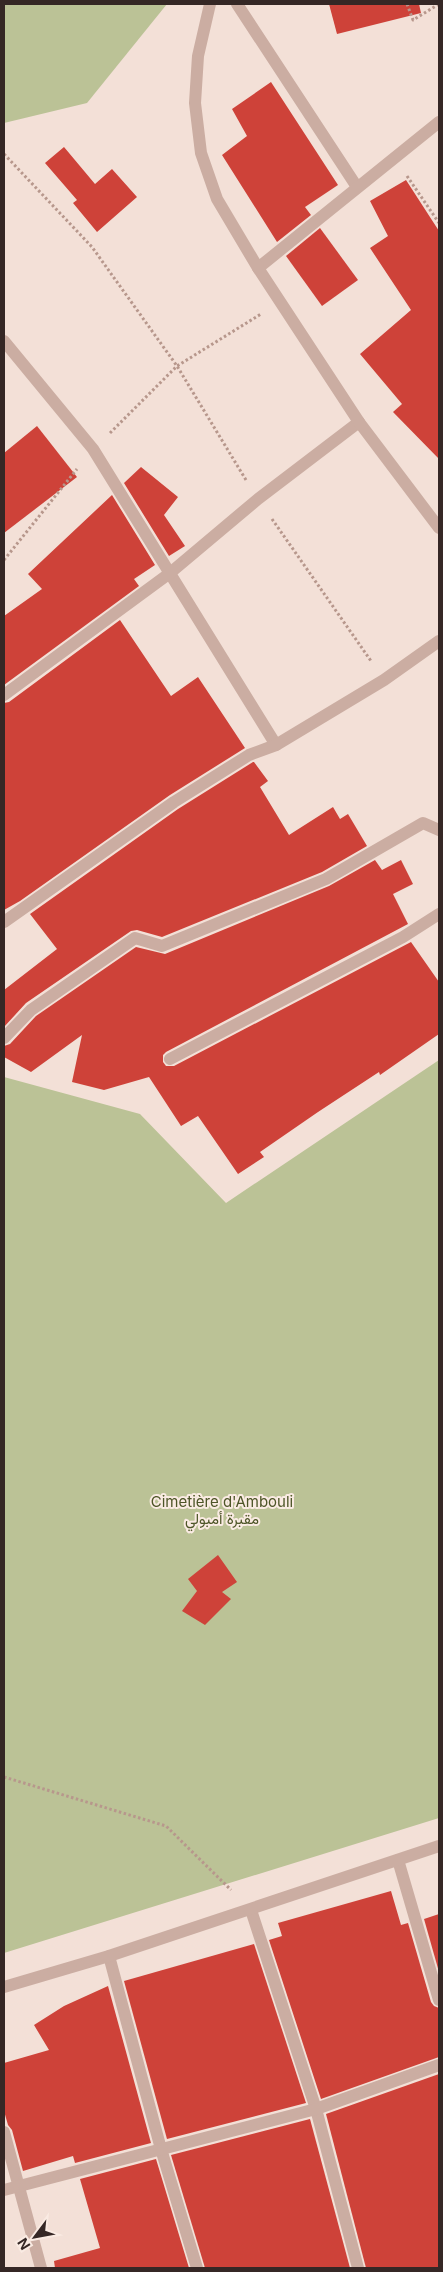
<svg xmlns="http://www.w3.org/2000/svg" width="443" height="2272" font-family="Inter,Vazirmatn,sans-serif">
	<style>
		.green { fill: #bbc296 }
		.building { fill: #ce4239 }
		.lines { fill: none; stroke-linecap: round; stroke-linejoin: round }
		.path { stroke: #b7978c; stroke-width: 3; stroke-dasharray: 2.5 2.5; stroke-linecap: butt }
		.service { stroke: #cbada2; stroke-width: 12 }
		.minor { stroke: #cbada2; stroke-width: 12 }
		.tertiary { stroke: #cbada2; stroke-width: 12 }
		.labels { text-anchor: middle; stroke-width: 4; stroke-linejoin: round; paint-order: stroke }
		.park-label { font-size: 15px; fill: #4d5527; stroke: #faebe3 }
	</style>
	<rect width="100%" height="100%" fill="#f3e0d7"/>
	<g class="green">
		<path d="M4 4H167L87 103 4 123Z"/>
		<path d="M439 1060V1818L4 1953V1077L140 1114 226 1203Z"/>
	</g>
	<g class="building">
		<path d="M329 4H419L421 13 337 34Z"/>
		<path d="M271 82 338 185 305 207 311 215 277 242 222 155 247 136 232 109Z"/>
		<path d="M64 147 95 184 112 169 137 197 97 232 73 203 77 200 45 163Z"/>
		<path d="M406 180 439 231V459L393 412 402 404 360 354 411 310 370 248 388 236 370 201Z"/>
		<path d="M320 228 358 280 322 306 286 256Z"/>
		<path d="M37 426 77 477 4 533V453Z"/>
		<path d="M141 467 178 497 164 515 185 546 169 556 124 483Z"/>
		<path d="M112 495 155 565 134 579 139 586 4 685V616L42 589 28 574Z"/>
		<path d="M120 620 171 696 198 677 245 748 170 795 20 901 4 910V703L9 702Z"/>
		<path d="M253 762H254L268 781 260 787 289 835 333 807 340 819 348 814 367 846 322 872 162 937 137 930 131 931 26 1003 4 1027V990L57 949 30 914 178 809Z"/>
		<path d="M375 860 382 870 401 860 413 884 393 894 408 924 166 1052 163 1055V1062L166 1066H174L411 942 439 982V1034L380 1075 379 1072 318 1112 260 1152 264 1157 238 1174 198 1116 181 1126 149 1077 104 1090 72 1082 82 1035 31 1072 4 1057V1046L10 1044 36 1016 136 947 165 954 329 886Z"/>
		<path d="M218 1555 237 1582 222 1592 231 1599 205 1625 182 1611 197 1591 188 1579Z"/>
		<path d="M391 1891 401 1925 408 1923 431 2002 434 2006 439 2008V2057L321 2099 269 1940 282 1936 278 1923Z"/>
		<path d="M439 1914V1972L424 1919Z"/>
		<path d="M254 1944 306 2103 167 2139 124 1981Z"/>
		<path d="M108 1986 151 2143 75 2163 73 2156 23 2171 12 2130 8 2125 4 2111V2063L49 2050 34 2025 64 2006Z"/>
		<path d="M439 2074V2268H366L326 2114Z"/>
		<path d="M310 2119 350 2268H205L171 2155Z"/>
		<path d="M156 2159 189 2268H55L54 2261 100 2248 80 2179Z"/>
	</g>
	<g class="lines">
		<g class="path">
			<path d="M407 4 413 20 439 4"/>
			<path d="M4 154 92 247 177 366 246 480"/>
			<path d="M407 176 439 223"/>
			<path d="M110 433 177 366 261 314"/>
			<path d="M272 519 371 661"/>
			<path d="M4 560 77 469"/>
			<path d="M4 1777 166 1826 231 1890"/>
		</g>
		<g class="service">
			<path d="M4 341 93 449 276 745"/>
			<path d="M4 1038 31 1010 135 938 162 946 326 879 423 823 439 830"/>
		</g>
		<g class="minor">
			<path d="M237 4 357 187"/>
			<path d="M258 268 439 122"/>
			<path d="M4 695 170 573 258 499 359 422"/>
			<path d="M4 922 174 802 249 755 276 745 384 680 439 641"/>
			<path d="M170 1059 403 937 439 914"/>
			<path d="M398 1860 439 2000"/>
			<path d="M251 1910 316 2109 358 2268"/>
			<path d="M109 1956 161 2149 197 2268"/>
			<path d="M4 1987 109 1956 439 1846"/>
			<path d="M4 2132 41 2268"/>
			<path d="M4 2190 316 2109 439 2065"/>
		</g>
		<path class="tertiary" d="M210 4 198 56 195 103 201 153 217 199 258 268 359 422 439 528"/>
	</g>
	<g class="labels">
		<g class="park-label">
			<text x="222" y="1507">Cimetière d'Ambouli<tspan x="222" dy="17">مقبرة أمبولي</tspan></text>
		</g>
	</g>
	<rect width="443" height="2272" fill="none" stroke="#352725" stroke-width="10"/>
	<g transform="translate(35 2237) rotate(238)" stroke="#faebe3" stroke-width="4" paint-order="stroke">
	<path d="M0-4L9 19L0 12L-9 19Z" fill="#352725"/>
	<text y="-8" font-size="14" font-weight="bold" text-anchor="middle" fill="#352725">N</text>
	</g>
</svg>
